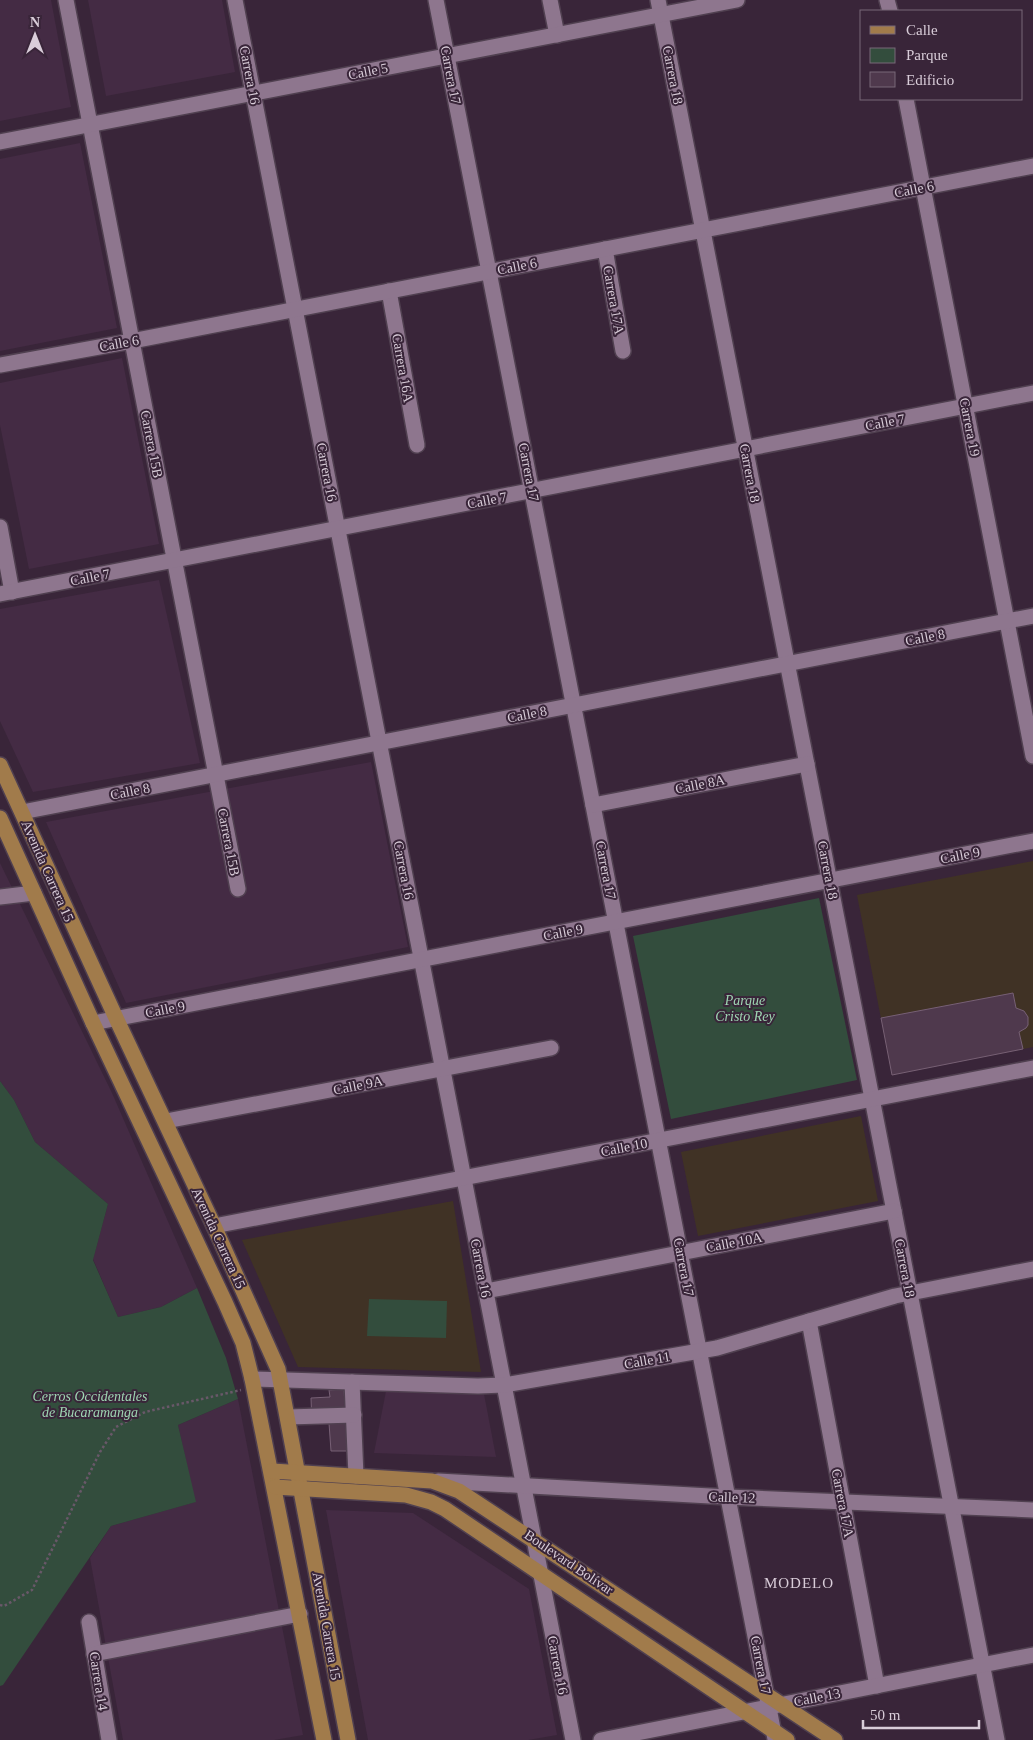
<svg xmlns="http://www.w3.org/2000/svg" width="1033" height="1740" font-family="'Times New Roman',serif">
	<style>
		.built { fill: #442b44 }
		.education { fill: #403225 }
		.green { fill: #334d3d }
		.building { fill: #4f394d; stroke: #776075 }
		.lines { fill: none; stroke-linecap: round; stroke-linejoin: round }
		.minor-casing { stroke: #504050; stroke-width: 18 }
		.major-casing { stroke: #504050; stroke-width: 18 }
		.path { stroke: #695869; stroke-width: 2.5; stroke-dasharray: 2.5 2.5; stroke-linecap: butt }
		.minor { stroke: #8e768e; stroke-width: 15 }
		.major { stroke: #a17b4b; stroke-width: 15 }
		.labels { text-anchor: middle; stroke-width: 4; stroke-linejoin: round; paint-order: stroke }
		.street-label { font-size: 14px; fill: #d9cdd9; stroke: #392539 }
		.park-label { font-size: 14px; font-style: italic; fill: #9ed5b2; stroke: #392539 }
		.neighbourhood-label { font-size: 15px; letter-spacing: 1px; fill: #d9cdd9; stroke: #392539 }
	</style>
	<rect width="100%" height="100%" fill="#392539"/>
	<g class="built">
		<path d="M0 0H51L71 107 0 121Z"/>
		<path d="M88 0H222L235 72 106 96Z"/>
		<path d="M80 143 117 328 0 351V159Z"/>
		<path d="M122 358 159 544 29 569 0 425V383Z"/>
		<path d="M159 580 200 763 33 792 0 721V609Z"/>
		<path d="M371 762 408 947 126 1003 46 822Z"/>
		<path d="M0 863 112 1093 197 1288 161 1307 118 1317 93 1259 108 1204 35 1142 14 1100 0 1081Z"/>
		<path d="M386 1391 484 1394 496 1457 374 1453Z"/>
		<path d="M238 1399 303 1735 274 1740H123L90 1558 111 1526 195 1502 178 1425Z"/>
		<path d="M326 1510 413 1513 529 1589 557 1735 528 1740H368Z"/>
	</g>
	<g class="education">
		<path d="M1033 861V1047L892 1075 857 895Z"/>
		<path d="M861 1116 878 1201 698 1236 681 1152Z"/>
		<path d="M453 1201 481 1372 298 1367 242 1240Z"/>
	</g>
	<g class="green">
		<path d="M819 898 857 1080 671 1119 633 936Z"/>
		<path d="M0 1081 14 1100 35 1142 108 1204 93 1260 118 1317 161 1307 197 1288 226 1358 238 1399 178 1425 196 1502 111 1526 3 1685 0 1686Z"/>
		<path d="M369 1299 447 1301 446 1338 367 1336Z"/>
	</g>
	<g class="building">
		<path d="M1013 993 1016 1008 1024 1011 1028 1017V1025L1026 1028 1019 1032 1023 1049 892 1075 881 1018Z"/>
		<path d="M344 1389 348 1451H331L329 1423 312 1424 311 1398 330 1397 329 1390Z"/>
	</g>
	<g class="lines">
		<g class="minor-casing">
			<g id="minor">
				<path d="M66 0 238 889"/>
				<path d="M235 0 573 1740"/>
				<path d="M436 0 775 1739"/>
				<path d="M550 0 557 35"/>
				<path d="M658 0 997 1740"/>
				<path d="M887 0 890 11"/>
				<path d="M906 99 1033 756"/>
				<path d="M0 142 737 0"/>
				<path d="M605 249 623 351"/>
				<path d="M389 291 417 445"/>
				<path d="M0 365 132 341 1033 166"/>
				<path d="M0 527 12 592"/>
				<path d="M0 594 1033 393"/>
				<path d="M593 805 807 764"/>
				<path d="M22 812 1033 616"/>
				<path d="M0 897 34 893"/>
				<path d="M93 1023 1033 841"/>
				<path d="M166 1121 551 1048"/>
				<path d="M214 1226 1033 1068"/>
				<path d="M486 1291 894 1211"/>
				<path d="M809 1321 877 1686"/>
				<path d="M252 1379 478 1386 504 1385 717 1348 895 1296 1033 1269"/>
				<path d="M352 1382 356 1476"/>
				<path d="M288 1417 354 1415"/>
				<path d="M438 1481 728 1497 1033 1510"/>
				<path d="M89 1622 109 1740"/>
				<path d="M94 1654 300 1614"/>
				<path d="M601 1740 1033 1655"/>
			</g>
		</g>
		<g class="major-casing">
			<g id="major">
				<path d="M0 765 116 1018 214 1226 278 1369 348 1740"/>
				<path d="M0 818 93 1023 225 1302 243 1343 252 1379 324 1740"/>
				<path d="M272 1471 432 1481 459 1491 835 1740"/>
				<path d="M275 1487 406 1495 431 1502 445 1509 787 1740"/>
			</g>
		</g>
		<path class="path" d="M0 1605 4 1606 32 1590 100 1452 116 1427 145 1412 241 1390"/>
		<use href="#minor" class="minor"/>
		<use href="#major" class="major"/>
	</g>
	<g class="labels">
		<g class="street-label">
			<text transform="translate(368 71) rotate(-11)" y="5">Calle 5</text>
			<text transform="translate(250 75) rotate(79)" y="5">Carrera 16</text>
			<text transform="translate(451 75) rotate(79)" y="5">Carrera 17</text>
			<text transform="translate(673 75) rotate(79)" y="5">Carrera 18</text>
			<text transform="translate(914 189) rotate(-11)" y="5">Calle 6</text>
			<text transform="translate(517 266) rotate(-11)" y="5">Calle 6</text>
			<text transform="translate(614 300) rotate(80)" y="5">Carrera 17A</text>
			<text transform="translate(119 343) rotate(-10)" y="5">Calle 6</text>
			<text transform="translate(403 368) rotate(80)" y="5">Carrera 16A</text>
			<text transform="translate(885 422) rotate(-11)" y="5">Calle 7</text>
			<text transform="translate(970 427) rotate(79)" y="5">Carrera 19</text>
			<text transform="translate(152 444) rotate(79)" y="5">Carrera 15B</text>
			<text transform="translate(327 472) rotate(79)" y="5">Carrera 16</text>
			<text transform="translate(529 472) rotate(79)" y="5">Carrera 17</text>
			<text transform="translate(750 473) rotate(79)" y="5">Carrera 18</text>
			<text transform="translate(487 500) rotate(-11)" y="5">Calle 7</text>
			<text transform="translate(90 577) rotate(-11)" y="5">Calle 7</text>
			<text transform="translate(925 637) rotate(-11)" y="5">Calle 8</text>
			<text transform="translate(527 714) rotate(-11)" y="5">Calle 8</text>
			<text transform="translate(700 784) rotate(-11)" y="5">Calle 8A</text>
			<text transform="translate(130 791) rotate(-11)" y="5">Calle 8</text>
			<text transform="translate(229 842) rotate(79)" y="5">Carrera 15B</text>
			<text transform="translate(960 855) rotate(-11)" y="5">Calle 9</text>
			<text transform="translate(404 870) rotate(79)" y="5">Carrera 16</text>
			<text transform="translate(606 870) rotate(79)" y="5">Carrera 17</text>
			<text transform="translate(828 870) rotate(79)" y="5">Carrera 18</text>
			<text transform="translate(48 871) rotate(66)" y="5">Avenida Carrera 15</text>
			<text transform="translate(563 932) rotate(-11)" y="5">Calle 9</text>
			<text transform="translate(165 1009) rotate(-11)" y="5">Calle 9</text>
			<text transform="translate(358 1085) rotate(-11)" y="5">Calle 9A</text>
			<text transform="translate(624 1147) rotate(-11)" y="5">Calle 10</text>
			<text transform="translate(219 1238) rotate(65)" y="5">Avenida Carrera 15</text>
			<text transform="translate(734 1242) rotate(-11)" y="5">Calle 10A</text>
			<text transform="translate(684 1267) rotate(79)" y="5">Carrera 17</text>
			<text transform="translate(481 1268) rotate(79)" y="5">Carrera 16</text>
			<text transform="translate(905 1268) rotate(79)" y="5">Carrera 18</text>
			<text transform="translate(647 1360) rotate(-10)" y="5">Calle 11</text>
			<text transform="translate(732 1497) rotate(2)" y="5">Calle 12</text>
			<text transform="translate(843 1503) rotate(79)" y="5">Carrera 17A</text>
			<text transform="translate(569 1562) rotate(34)" y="5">Boulevard Bolívar</text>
			<text transform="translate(327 1626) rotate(80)" y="5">Avenida Carrera 15</text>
			<text transform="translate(558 1665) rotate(79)" y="5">Carrera 16</text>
			<text transform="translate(761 1665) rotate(79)" y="5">Carrera 17</text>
			<text transform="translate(99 1681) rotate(81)" y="5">Carrera 14</text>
			<text transform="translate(817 1697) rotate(-11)" y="5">Calle 13</text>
		</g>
		<g class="park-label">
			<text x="745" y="1005">Parque<tspan x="745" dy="16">Cristo Rey</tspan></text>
			<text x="90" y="1401">Cerros Occidentales<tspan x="90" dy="16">de Bucaramanga</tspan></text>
		</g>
		<g class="neighbourhood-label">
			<text x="799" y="1588">MODELO</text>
		</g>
	</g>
	<rect x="860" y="10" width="162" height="90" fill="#392539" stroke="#796879"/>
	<rect x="870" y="26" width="25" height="8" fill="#a17b4b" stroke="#796879"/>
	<text x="906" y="35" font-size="15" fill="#d9cdd9">Calle</text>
	<rect x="870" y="48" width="25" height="15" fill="#334d3d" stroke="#796879"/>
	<text x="906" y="60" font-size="15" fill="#d9cdd9">Parque</text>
	<rect x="870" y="72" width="25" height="15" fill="#4f394d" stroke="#796879"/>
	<text x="906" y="85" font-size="15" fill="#d9cdd9">Edificio</text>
	<g transform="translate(35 35)" stroke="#392539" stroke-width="4" paint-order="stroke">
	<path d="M0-4L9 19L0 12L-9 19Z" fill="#d9cdd9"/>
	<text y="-8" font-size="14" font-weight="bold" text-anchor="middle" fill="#d9cdd9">N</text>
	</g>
	<path d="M863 1720v8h116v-8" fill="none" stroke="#d9cdd9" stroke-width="2.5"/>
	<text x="870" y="1720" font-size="15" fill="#d9cdd9" stroke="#392539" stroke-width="4" paint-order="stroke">50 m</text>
</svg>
